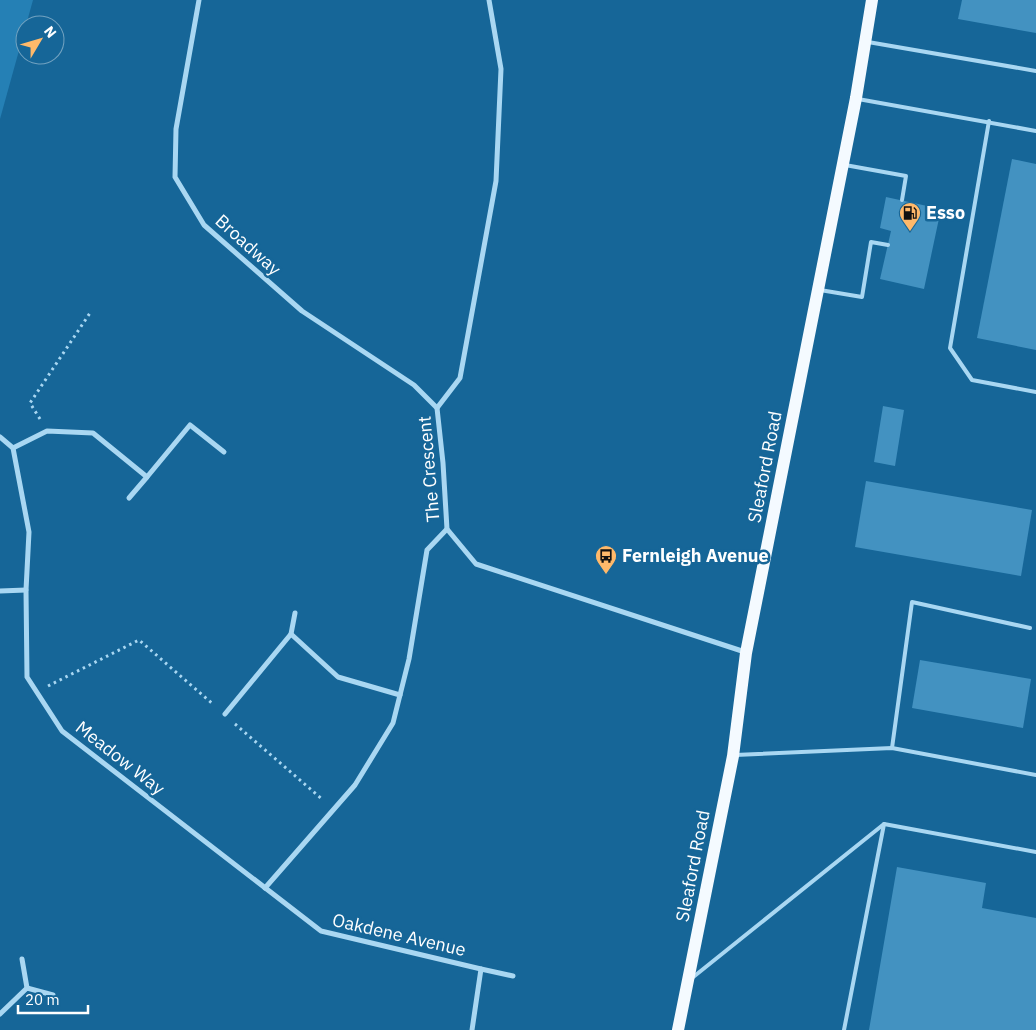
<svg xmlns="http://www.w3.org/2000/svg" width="1036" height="1030" font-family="'IBM Plex Sans',sans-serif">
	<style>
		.green { fill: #2580b5 }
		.building { fill: #4392c1 }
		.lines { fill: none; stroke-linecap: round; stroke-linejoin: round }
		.path { stroke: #a9d7f2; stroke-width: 3; stroke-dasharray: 2.5 4; stroke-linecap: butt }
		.service { stroke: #a9d7f2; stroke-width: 4 }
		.minor { stroke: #a9d7f2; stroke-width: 5 }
		.primary { stroke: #f4faff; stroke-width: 12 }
		.labels { text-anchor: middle; stroke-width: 5; stroke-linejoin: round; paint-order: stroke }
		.poi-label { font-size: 18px; font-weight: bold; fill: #fff; stroke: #166698; text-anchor: start }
		.street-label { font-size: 18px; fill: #fff; stroke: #166698 }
	</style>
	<rect width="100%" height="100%" fill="#166698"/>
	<path class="green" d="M0 0H33L0 119Z"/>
	<g class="building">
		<path d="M962 0H1036V33L958 19Z"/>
		<path d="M1012 159 1036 164V350L977 338Z"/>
		<path d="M886 197 941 209 924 289 880 279 891 231 880 228Z"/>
		<path d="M883 406 904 410 895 466 874 462Z"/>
		<path d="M866 481 1032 510 1021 576 855 547Z"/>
		<path d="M920 660 1031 679 1023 728 912 708Z"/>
		<path d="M897 867 986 883 982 908 1036 918V1030H869Z"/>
	</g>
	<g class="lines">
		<g class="path">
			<path d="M40 419 30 403 90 313"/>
			<path d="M48 686 139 640 214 705"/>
			<path d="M235 724 323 800"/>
		</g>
		<g class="service">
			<path d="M868 42 1036 71"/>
			<path d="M858 99 1036 131"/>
			<path d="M989 121 950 348 972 380 1036 392"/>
			<path d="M845 165 906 176 902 200"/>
			<path d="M820 290 862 297 871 242 888 245"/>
			<path d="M892 748 912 602 1030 628"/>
			<path d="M735 755 892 748 1036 775"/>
			<path d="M692 978 884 824 1036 852"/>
			<path d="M844 1030 884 824"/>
		</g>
		<g class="minor">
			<path d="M199 0 176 129 175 177 204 225 302 311 414 385 437 408"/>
			<path d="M489 0 501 69 496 181 460 378 437 408 443 463 447 529 476 564 745 652"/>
			<path d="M0 437 13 448 29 532 26 590 27 677 62 731 321 931 481 969 472 1030"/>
			<path d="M13 448 47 431 93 433 147 477 190 425 224 452"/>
			<path d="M129 498 147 477"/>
			<path d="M0 591 26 590"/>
			<path d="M291 634 295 613"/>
			<path d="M225 714 291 634 338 677 400 695"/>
			<path d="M265 888 355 785 393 723 409 659 427 550 447 529"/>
			<path d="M22 959 27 988"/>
			<path d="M481 969 513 976"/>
			<path d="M0 1014 27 988 53 995"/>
		</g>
		<path class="primary" d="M678 1030 733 756 746 653 856 98 872 0"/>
	</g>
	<defs>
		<g id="fuel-pin" transform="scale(1.125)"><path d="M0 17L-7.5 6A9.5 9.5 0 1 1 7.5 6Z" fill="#ffb96a" stroke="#166698"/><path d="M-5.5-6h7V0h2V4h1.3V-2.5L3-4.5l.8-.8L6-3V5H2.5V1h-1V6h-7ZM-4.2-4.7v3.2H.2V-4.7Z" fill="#111"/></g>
		<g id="bus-pin" transform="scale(1.125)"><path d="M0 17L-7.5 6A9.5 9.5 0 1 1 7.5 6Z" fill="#ffb96a" stroke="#166698"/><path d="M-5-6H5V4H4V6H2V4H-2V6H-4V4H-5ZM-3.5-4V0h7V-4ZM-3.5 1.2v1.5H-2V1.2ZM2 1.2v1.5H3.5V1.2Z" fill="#111"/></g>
	</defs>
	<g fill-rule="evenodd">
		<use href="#fuel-pin" x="910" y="213"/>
		<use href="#bus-pin" x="606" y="556"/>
	</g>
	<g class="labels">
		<g class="poi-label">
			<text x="926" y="219">Esso</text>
			<text x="622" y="562">Fernleigh Avenue</text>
		</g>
		<g class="street-label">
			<text transform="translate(248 245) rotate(42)" y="6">Broadway</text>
			<text transform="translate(765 467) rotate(-79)" y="6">Sleaford Road</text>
			<text transform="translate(429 469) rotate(-95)" y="6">The Crescent</text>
			<text transform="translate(120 758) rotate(38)" y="6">Meadow Way</text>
			<text transform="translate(693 866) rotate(-79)" y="6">Sleaford Road</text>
			<text transform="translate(399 935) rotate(13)" y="6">Oakdene Avenue</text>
		</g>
	</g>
	<g transform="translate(40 40) rotate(52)"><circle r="24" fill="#166698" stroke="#73a3c1"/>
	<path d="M0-4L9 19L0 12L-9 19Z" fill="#ffb96a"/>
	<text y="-8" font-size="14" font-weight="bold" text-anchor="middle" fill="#ffffff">N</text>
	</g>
	<path d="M18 1005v8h70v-8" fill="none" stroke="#ffffff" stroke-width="2.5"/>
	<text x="25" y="1005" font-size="15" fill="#ffffff" stroke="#166698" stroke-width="4" paint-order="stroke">20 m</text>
</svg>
